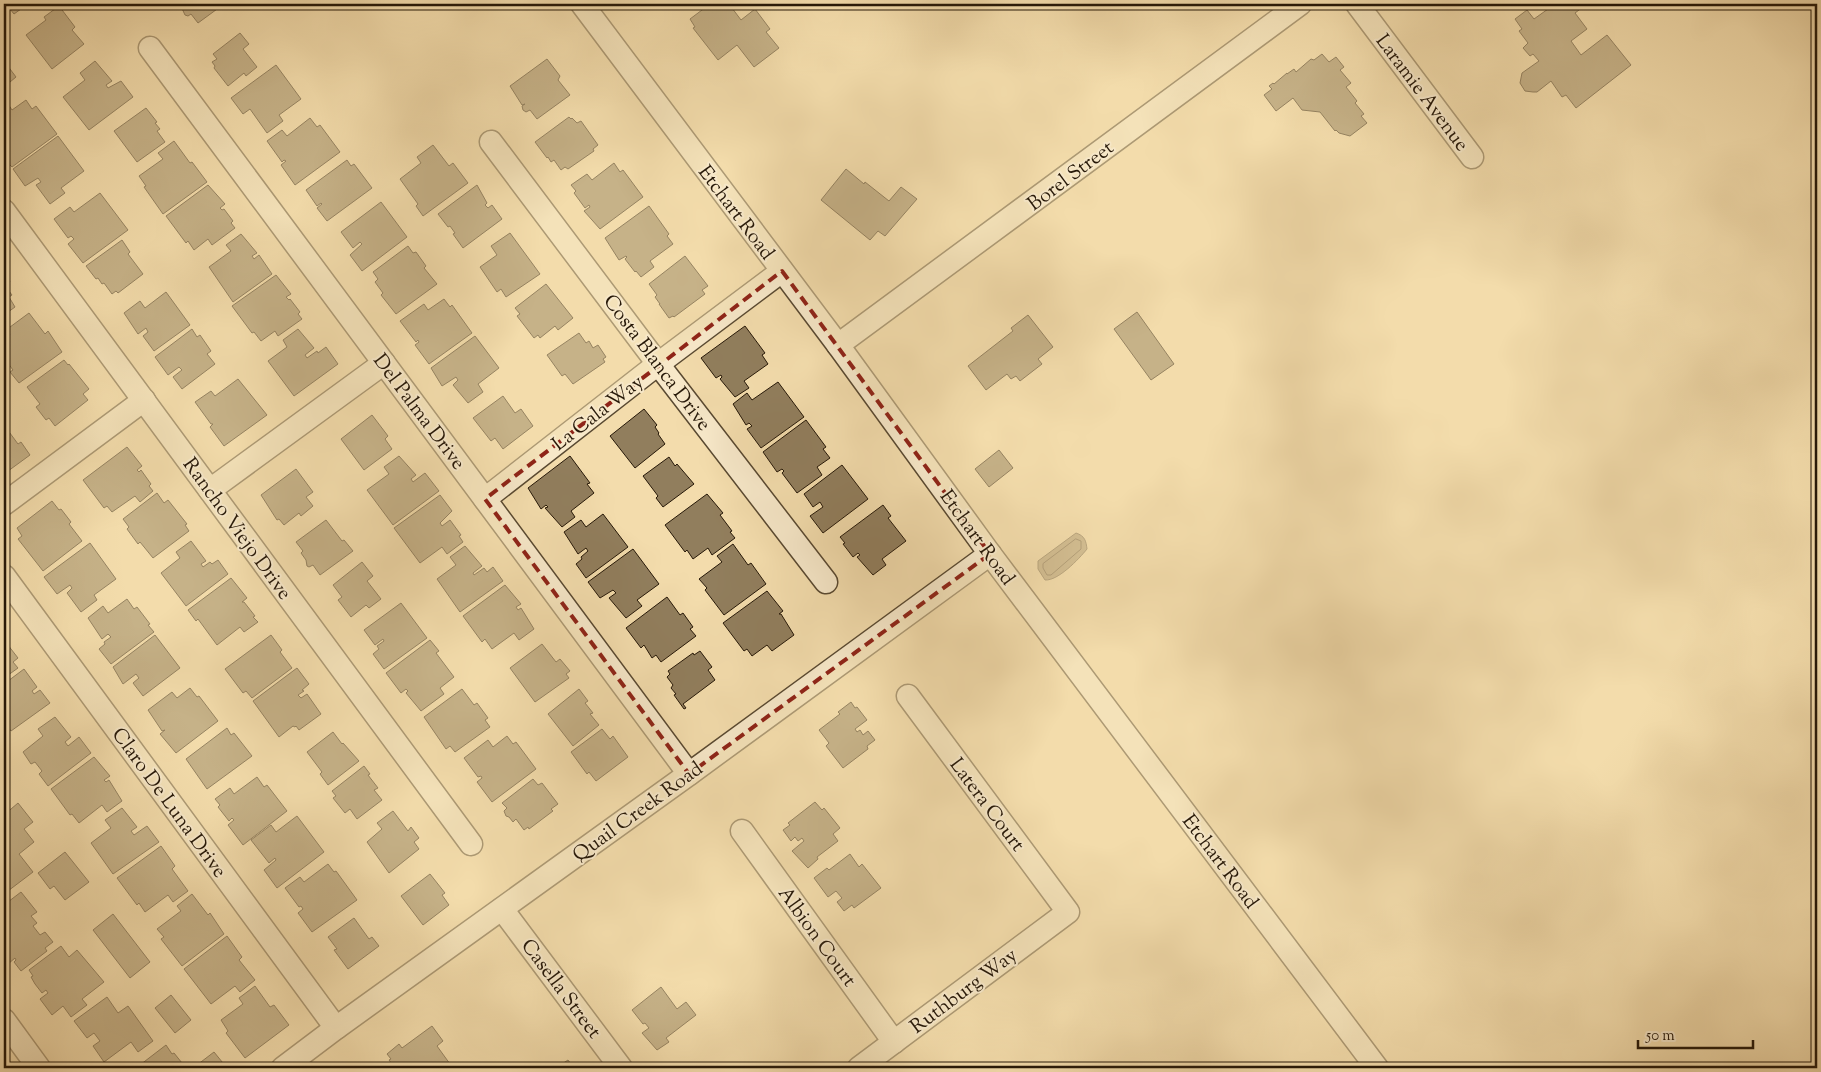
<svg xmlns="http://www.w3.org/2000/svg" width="1821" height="1072" font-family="'Sorts Mill Goudy',serif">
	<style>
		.water { fill: #ad9974; stroke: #776549 }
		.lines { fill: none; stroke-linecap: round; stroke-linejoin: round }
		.shore { stroke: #6a583e; stroke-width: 1 }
		.building { fill: #917e5d; stroke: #261808 }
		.minor-casing { stroke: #594931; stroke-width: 25 }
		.minor { stroke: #f7e8c9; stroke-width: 22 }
		.marked { fill: none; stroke: #8f2418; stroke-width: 4; stroke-dasharray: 10 6; stroke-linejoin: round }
		.labels { text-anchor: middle; stroke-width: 4; stroke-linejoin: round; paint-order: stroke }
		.street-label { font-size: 20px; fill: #261808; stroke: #f7e8c9 }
	</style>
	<rect width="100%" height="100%" fill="#f3dcac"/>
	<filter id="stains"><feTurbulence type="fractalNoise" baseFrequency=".004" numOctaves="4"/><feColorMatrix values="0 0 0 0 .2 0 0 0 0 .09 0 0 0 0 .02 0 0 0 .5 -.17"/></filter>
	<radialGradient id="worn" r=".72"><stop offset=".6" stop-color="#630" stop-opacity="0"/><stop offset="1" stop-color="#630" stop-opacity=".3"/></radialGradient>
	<path class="water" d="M1076 533C1085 536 1086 541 1087 549 1079 559 1058 581 1045 580L1038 569V561Z"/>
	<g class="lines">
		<path class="shore" d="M1076 539 1081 541V549L1051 575H1047L1043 568V564Z"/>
	</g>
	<g class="building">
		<path d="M6 4H28L14 14Z"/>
		<path d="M180 4H224L198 23 191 14 188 16 185 15Z"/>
		<path d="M710 4H729L741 20 755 9 770 29 766 32 779 48 754 67 737 45 718 60 693 28 695 27 690 19Z"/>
		<path d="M1555 4H1587L1575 13 1587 29 1571 41 1581 55 1607 35 1631 65 1576 108 1566 95 1562 97 1551 81 1537 92H1533L1525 91 1520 83 1522 73 1539 61 1533 54 1530 56 1523 48 1528 43 1519 31 1522 29 1515 19 1527 10 1534 19Z"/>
		<path d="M59 6 75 27 72 30 84 44 52 69 26 35 46 20 44 17Z"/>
		<path d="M240 33 249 44 243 49 257 67 246 76 244 73 228 86 214 68 215 66 212 62 217 59 213 54Z"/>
		<path d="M1322 54 1329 62 1336 57 1344 67 1340 70 1351 83 1346 87 1357 101 1355 103 1364 114 1361 116 1367 123 1350 136 1339 133 1336 130 1335 131 1320 112 1302 110 1293 98 1276 111 1264 95 1272 89 1269 86 1273 83 1274 84 1287 73V74L1294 69 1296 72 1311 59 1314 60Z"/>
		<path d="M547 59 560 76 558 80 570 95 537 119 530 110 526 112 523 110 522 106 525 104 522 105 510 86Z"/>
		<path d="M4 61 16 77 4 87Z"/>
		<path d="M95 61 112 81 106 85 108 88 121 81 133 97 89 130 63 97 85 80 80 73Z"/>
		<path d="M276 65 301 99 279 115 283 121 267 133 250 109 243 114 231 98Z"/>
		<path d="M26 100 32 109 36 106 57 134 12 167 4 159V107L8 104 12 110Z"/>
		<path d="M146 108 157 122 155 123 160 129 157 131 165 142 137 162 114 131Z"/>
		<path d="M569 117 571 119 572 118 577 123 581 121 598 145 593 149 594 151 568 169 565 167 561 170 554 160 551 162 548 157 547 158 535 142Z"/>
		<path d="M310 118 317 127 320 125 340 152 295 185 281 165 286 161 284 160 282 162 267 141 282 130 287 136Z"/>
		<path d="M58 136 84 171 61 188 65 193 50 204 36 185 41 182 38 178 25 186 13 169Z"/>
		<path d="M174 141 190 163 192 162 207 182 163 214 144 187 146 186 139 176 163 159 158 153Z"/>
		<path d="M433 145 449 166 453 163 468 183 423 216 416 206 418 204 400 179 421 163 417 157Z"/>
		<path d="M347 160 351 166 354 164 372 188 327 221 317 208 322 204 321 203 317 206 306 190Z"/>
		<path d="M614 163 620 172 623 170 643 197 600 229 584 211 590 207 589 205 585 208 574 193 576 191 571 185 587 174 592 180Z"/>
		<path d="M846 169 864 184 865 182 889 201 901 187 917 199 885 236 878 231 870 240 821 200Z"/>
		<path d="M208 185 225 204 220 208 222 210 224 209 233 221 231 223 235 228 212 245 208 239 194 250 188 241 186 243 166 216Z"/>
		<path d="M477 185 487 203 485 205 488 208 492 205 502 219 463 248 453 234 455 233 450 226 448 227 438 214Z"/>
		<path d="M100 193 128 230 83 263 68 244 74 239 71 236 68 238 54 219 70 207 74 212Z"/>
		<path d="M381 202 407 237 362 271 350 255 362 244 360 242 353 248 341 232Z"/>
		<path d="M649 206 669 234 667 236 673 244 650 261 654 267 641 277 636 271 635 272 625 259 627 257 626 256 619 260 605 238Z"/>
		<path d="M510 233 540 274 506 297 501 289 497 292 480 267 497 255 491 246Z"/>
		<path d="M241 234 257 253 252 256 254 259 259 255 272 274 233 302 209 267 231 251 226 245Z"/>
		<path d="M122 240 130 252 128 254 143 274 118 293 116 291 112 294 104 283 102 284 98 278 96 279 86 266Z"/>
		<path d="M408 246 413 253 416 252 426 266 424 268 437 284 396 314 381 295 383 293 375 282 378 279 373 272Z"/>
		<path d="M685 256 708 286 702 290 705 294 674 317 673 316 669 318 659 304H660L655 297 657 295 649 284Z"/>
		<path d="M276 275 291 294 286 297 289 300 290 299 300 312 298 314 302 319 278 336 275 331 261 341 254 332 252 333 232 306Z"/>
		<path d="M6 276 10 282 5 286 12 295 9 297 15 307 4 315V277Z"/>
		<path d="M546 284 573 318 558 330 555 326 540 338 538 335 534 338 517 316 520 314 515 308Z"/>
		<path d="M166 292 190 325 154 351 143 336 148 332 146 328 138 334 124 313 140 301 145 308Z"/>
		<path d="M444 299 450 307 452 305 472 333 429 364 415 345 419 342 418 340 416 342 400 321 424 304 428 310Z"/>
		<path d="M1137 312 1174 364 1151 380 1114 329Z"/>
		<path d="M29 313 45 334 48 331 62 352 19 383 10 372 13 370 4 358V340L10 335 6 330Z"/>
		<path d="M1028 315 1053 347 1038 359 1042 364 1020 381 1016 376 1011 379 1007 374 986 390 968 366 1013 331 1011 328Z"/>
		<path d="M745 326 765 353 762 355 768 364 744 381 749 388 735 397 720 379 722 377 721 375 716 378 701 358Z"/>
		<path d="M192 329 197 337 200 335 211 351 207 354 215 364 182 389 173 377 182 370 179 367 168 375 155 357Z"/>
		<path d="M298 329 314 348 305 355 307 358 317 351 318 353 326 347 338 364 294 396 268 361 287 347 283 340Z"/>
		<path d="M579 333 586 343 589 341 593 348 598 345 606 357 603 359 605 362 573 384 565 374 562 376 547 355Z"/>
		<path d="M475 336 499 368 478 384 483 392 468 403 453 385 458 380 456 377 442 386 431 368Z"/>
		<path d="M64 360 68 365 69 364 89 389 83 394 88 400 55 426 49 418 46 420 36 407 40 404 27 387Z"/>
		<path d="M238 379 267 415 224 446 210 427 213 424H211L195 402 211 391 215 396Z"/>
		<path d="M778 382 804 417 761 448 747 429 752 426 749 423 746 425 733 404 747 393 752 400Z"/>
		<path d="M503 396 515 413 521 409 533 426 503 449 495 438 491 441 473 418Z"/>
		<path d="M644 409 657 425 655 427 659 433 658 434 665 444 635 468 610 436Z"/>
		<path d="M372 415 388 436 385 439 392 449 364 470 341 439Z"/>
		<path d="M806 420 826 447 823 449 830 458 817 467 822 475 797 493 782 473 784 471 782 469 777 472 763 452Z"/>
		<path d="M4 425 18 444 21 442 30 455 4 474Z"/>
		<path d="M127 447 142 466 137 470 139 472 141 470 151 484 149 486 153 491 140 502 135 496 112 512 107 506 104 508 83 480Z"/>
		<path d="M999 450 1013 468 989 487 975 469Z"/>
		<path d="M399 456 416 475 411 479 413 482 425 473 439 491 393 525 367 490 389 474 384 467Z"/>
		<path d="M570 456 590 483 587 484 594 493 571 511 575 517 562 527 545 508 548 507 546 505 541 509 528 488Z"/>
		<path d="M669 457 675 466 677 464 694 484 663 507 656 498 658 496 643 476Z"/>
		<path d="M842 465 868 499 823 533 810 516 823 507 820 502 813 507 804 494Z"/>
		<path d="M296 469 313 492 306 497 313 506 301 516 299 513 284 525 279 519 277 520 261 495Z"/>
		<path d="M157 493 164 503 168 500 187 524 185 525 189 531 153 558 140 542 138 544 127 529 129 527 123 519Z"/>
		<path d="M707 494 723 513 720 515 732 531 730 532 735 538 712 555 708 548 693 559 687 550 685 552 665 525Z"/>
		<path d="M440 495 452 511 440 523 442 526 450 520 461 535 459 536 463 542 447 554 442 547 420 563 394 528Z"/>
		<path d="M52 501 59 510 61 509 71 522 69 524 82 541 43 571 18 539 22 536 17 528Z"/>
		<path d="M883 505 891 516 888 518 906 541 882 559 886 565 873 575 857 557 860 555 858 553 853 557 843 544 845 543 840 537Z"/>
		<path d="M603 514 628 547 586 578 576 564 582 559 581 557 588 551 586 548 578 554 564 532 581 520 586 527Z"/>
		<path d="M326 520 342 541 344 540 353 551 320 575 313 565 309 567 307 566 306 560 301 553 303 551 296 542Z"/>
		<path d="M191 541 206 561 201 564 203 567 210 562 212 564 218 560 228 574 186 606 161 573 180 558 176 552Z"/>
		<path d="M90 543 116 579 94 595 97 600 81 612 67 593 72 588 70 585 57 594 44 577Z"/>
		<path d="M733 544 748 565 751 563 766 584 724 615 705 590 707 588 699 579 722 562 717 556Z"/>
		<path d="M465 546 482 566 473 573 474 575 484 568 487 572 493 567 503 581 460 612 437 579 456 565 450 557Z"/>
		<path d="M633 549 659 584 637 600 642 606 626 618 609 598 616 593 613 590 600 598 588 582Z"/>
		<path d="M362 562 373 576 367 581 381 599 369 608 366 605 351 617 338 600 342 597 333 585Z"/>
		<path d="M231 578 247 598 242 602H244L255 616 253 617 258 622 244 632 240 627 217 645 198 619 196 621 188 610Z"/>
		<path d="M505 585 521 604 516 607 518 610 521 608 534 629 519 640 514 633 492 649 485 639 482 642 463 616Z"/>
		<path d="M767 591 783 611 779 614H781L794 635 772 651 767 645 752 656 747 649 744 651 723 623Z"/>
		<path d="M667 597 680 615 683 613 693 627 690 629 696 636 661 662 656 655 652 658 644 645 641 648 626 628Z"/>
		<path d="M127 599 134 609 137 607 150 624 148 625 154 632 111 664 99 649 105 644 104 642 111 637 108 634 102 639 88 618 103 606 108 613Z"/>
		<path d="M401 603 427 638 384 669 373 654 379 649 377 646 384 641 383 639 375 645 364 630Z"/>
		<path d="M155 635 180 668 143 696 133 683 139 678 136 674 123 684 113 667Z"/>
		<path d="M271 635 282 650 280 652 292 668 252 698 246 691 243 693 225 669Z"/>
		<path d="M4 640 18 658 13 662 18 668 4 678Z"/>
		<path d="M430 640 439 651 436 653 454 677 440 688 444 694 421 711 406 693 408 691 406 689 401 693 386 673Z"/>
		<path d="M542 644 556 662 560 659 570 671 566 674 569 678 535 702 510 668Z"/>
		<path d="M700 651 712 667 708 670 715 680 683 704 686 708 684 709 674 695 676 694 671 688 673 685 667 677 670 674 668 671 693 653 694 655Z"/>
		<path d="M297 668 309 684 302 690 304 691 298 695 301 698 307 694 321 714 299 730 296 726 295 727 293 726 279 737 253 701Z"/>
		<path d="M24 669 37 687 32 691 34 694 40 690 50 703 11 731 4 721V684Z"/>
		<path d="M190 688 197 697 199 696 218 721 176 753 160 734 165 730 162 731 148 710 172 692 177 698Z"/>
		<path d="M462 689 474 705 477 703 488 718 485 720 490 727 455 752 450 746 446 749 424 717Z"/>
		<path d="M579 689 588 701 585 703 593 713 590 714 599 725 573 746 548 714Z"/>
		<path d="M851 702 855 708 857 707 867 720 855 729 857 732 860 730 863 735 868 731 875 740 867 746 868 749 843 768 826 746 829 743 819 730 840 714 838 712Z"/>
		<path d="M55 717 71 737 65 742 68 746 79 737 91 753 48 786 39 774 42 771 35 762 31 764 23 752 43 736 38 729Z"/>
		<path d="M227 728 231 735 234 733 252 756 207 789 186 759Z"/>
		<path d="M602 729 610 739 613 736 628 757 596 781 589 772 587 774 571 752Z"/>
		<path d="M333 732 342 744 343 743 359 761 328 785 320 774 322 772 307 752Z"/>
		<path d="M507 736 513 744 516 742 536 769 492 802 477 782 482 778 481 776 478 777 464 758 488 740 493 747Z"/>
		<path d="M94 757 110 776 104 780 106 782 109 780 122 801 107 812 102 805 79 823 72 814 70 815 51 789Z"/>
		<path d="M364 766 370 774 368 775 378 788 374 790 382 800 357 819 350 809 345 813 333 798 336 796 332 791Z"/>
		<path d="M257 777 264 787 267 785 287 811 243 845 228 825 234 820 232 818 229 821 218 807 220 805 215 799 230 788 234 794Z"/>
		<path d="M533 779 538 785 542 783 558 804 551 809 553 811 529 829 528 827 524 830 516 819 513 822 509 817 506 816 504 811 507 808 502 803Z"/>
		<path d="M815 802 822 810 824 808 840 828 833 834 838 841 817 857 818 859 808 868 792 851 804 841 802 838 798 841 795 837 791 841 783 830 790 825 788 823Z"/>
		<path d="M18 803 33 822 24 829 34 842 19 854 33 872 4 894V815Z"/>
		<path d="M122 808 137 827 131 831 134 835 147 826 159 842 113 874 91 843 111 828 105 820Z"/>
		<path d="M393 811 408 831 411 827 419 838 414 842 419 849 389 873 367 842 382 829 377 823Z"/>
		<path d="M297 816 324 852 277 888 264 870 276 860 275 858 269 863 251 840 271 825 276 832Z"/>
		<path d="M161 846 175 866 172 869 188 891 173 902 168 895 145 912 139 903 137 905 117 878Z"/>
		<path d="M65 852 89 882 65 900 54 886 50 889 38 873Z"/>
		<path d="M850 854 859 867 862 864 881 888 854 908 852 905 844 911 837 902 842 898 836 891 828 897 814 878 827 868 829 870Z"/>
		<path d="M328 864 334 872 336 871 357 900 312 932 298 913 303 909 301 906 299 907 285 888 300 877 304 882Z"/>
		<path d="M430 874 445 893 442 895 449 905 423 925 401 896Z"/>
		<path d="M21 892 37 912 31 916 37 923 33 926 40 935 45 932 53 942 45 948 47 951 21 971 14 962 16 960 15 958 8 964 4 959V905Z"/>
		<path d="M192 894 208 915 210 913 224 934 182 966 161 939 164 937 157 929 181 911 177 906Z"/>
		<path d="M113 914 150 962 130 978 93 930Z"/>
		<path d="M354 918 369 939 372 937 379 946 348 969 334 950 337 949 328 937Z"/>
		<path d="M227 936 242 957 239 960 255 980 240 992 235 986 211 1004 184 969Z"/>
		<path d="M61 946 69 957 77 950 104 982 82 999 87 1005 71 1017 63 1006 52 1015 40 999 48 993 46 990 42 993 35 984 31 977 33 976 29 970Z"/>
		<path d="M255 986 270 1007 274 1005 289 1025 245 1058 226 1033 228 1031 221 1020 243 1004 239 998Z"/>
		<path d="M661 987 677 1009 686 1002 696 1015 666 1038 669 1042 657 1050 642 1033 649 1028 645 1023 643 1024 632 1010Z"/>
		<path d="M171 995 191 1020 175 1033 155 1008Z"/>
		<path d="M107 997 118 1013 128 1006 153 1041 138 1052 131 1042 104 1062 93 1046 100 1041 94 1033 87 1038 74 1021Z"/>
		<path d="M432 1026 443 1041 437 1046 450 1064 445 1068H395L389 1060 391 1059 387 1054 399 1044 402 1048Z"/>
		<path d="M166 1045 172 1054 174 1053 186 1068H136Z"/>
		<path d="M214 1052 227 1068H200L197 1065Z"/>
		<path d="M568 1060 574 1068H556Z"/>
	</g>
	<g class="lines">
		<g class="minor-casing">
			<g id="minor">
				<path d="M582 4 838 345 990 554 1377 1068"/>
				<path d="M1357 4 1472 157"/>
				<path d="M150 48 689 774"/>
				<path d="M491 142 658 364 826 582"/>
				<path d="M4 211 471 844"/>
				<path d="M838 345 1300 4"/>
				<path d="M210 490 384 363"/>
				<path d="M485 499 658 364 782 271"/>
				<path d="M4 504 144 400"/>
				<path d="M4 576 336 1028"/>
				<path d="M742 831 894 1042"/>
				<path d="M502 909 621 1068"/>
				<path d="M4 1020 39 1068"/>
				<path d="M283 1068 336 1028 689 774 990 554"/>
				<path d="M859 1068 1068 912 908 696"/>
			</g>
		</g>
		<use href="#minor" class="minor"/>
	</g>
	<path d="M0 0H1821V1072H0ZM782 271 990 554 689 774 485 499Z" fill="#f3dcac" fill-opacity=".55" fill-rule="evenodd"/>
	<path class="marked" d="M782 271 990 554 689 774 485 499Z"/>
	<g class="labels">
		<g class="street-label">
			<text transform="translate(1423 92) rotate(53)" y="7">Laramie Avenue</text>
			<text transform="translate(1070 175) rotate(-37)" y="7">Borel Street</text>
			<text transform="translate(737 212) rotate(53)" y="7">Etchart Road</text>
			<text transform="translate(658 362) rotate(53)" y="7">Costa Blanca Drive</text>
			<text transform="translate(420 411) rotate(53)" y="7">Del Palma Drive</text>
			<text transform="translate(597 412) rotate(-38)" y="7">La Cala Way</text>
			<text transform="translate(238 528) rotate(54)" y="7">Rancho Viejo Drive</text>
			<text transform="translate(978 537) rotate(54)" y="7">Etchart Road</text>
			<text transform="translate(170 802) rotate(54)" y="7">Claro De Luna Drive</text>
			<text transform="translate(988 804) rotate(53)" y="7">Latera Court</text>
			<text transform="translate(637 811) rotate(-36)" y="7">Quail Creek Road</text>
			<text transform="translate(1221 861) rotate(53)" y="7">Etchart Road</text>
			<text transform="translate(818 936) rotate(54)" y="7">Albion Court</text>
			<text transform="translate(562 988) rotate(53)" y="7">Casella Street</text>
			<text transform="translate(963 990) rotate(-37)" y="7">Ruthburg Way</text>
		</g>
	</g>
	<rect width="1821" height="1072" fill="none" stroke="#f3dcac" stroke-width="20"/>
	<rect x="5" y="5" width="1811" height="1062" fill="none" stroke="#261808" stroke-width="2.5"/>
	<rect x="10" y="10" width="1801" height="1052" fill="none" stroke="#261808"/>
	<path d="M1638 1040v8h115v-8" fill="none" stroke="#261808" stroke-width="2.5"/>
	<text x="1646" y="1040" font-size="15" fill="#261808" stroke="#f7e8c9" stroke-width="4" paint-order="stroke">50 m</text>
	<rect width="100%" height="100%" filter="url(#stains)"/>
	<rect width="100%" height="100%" fill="url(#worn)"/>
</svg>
